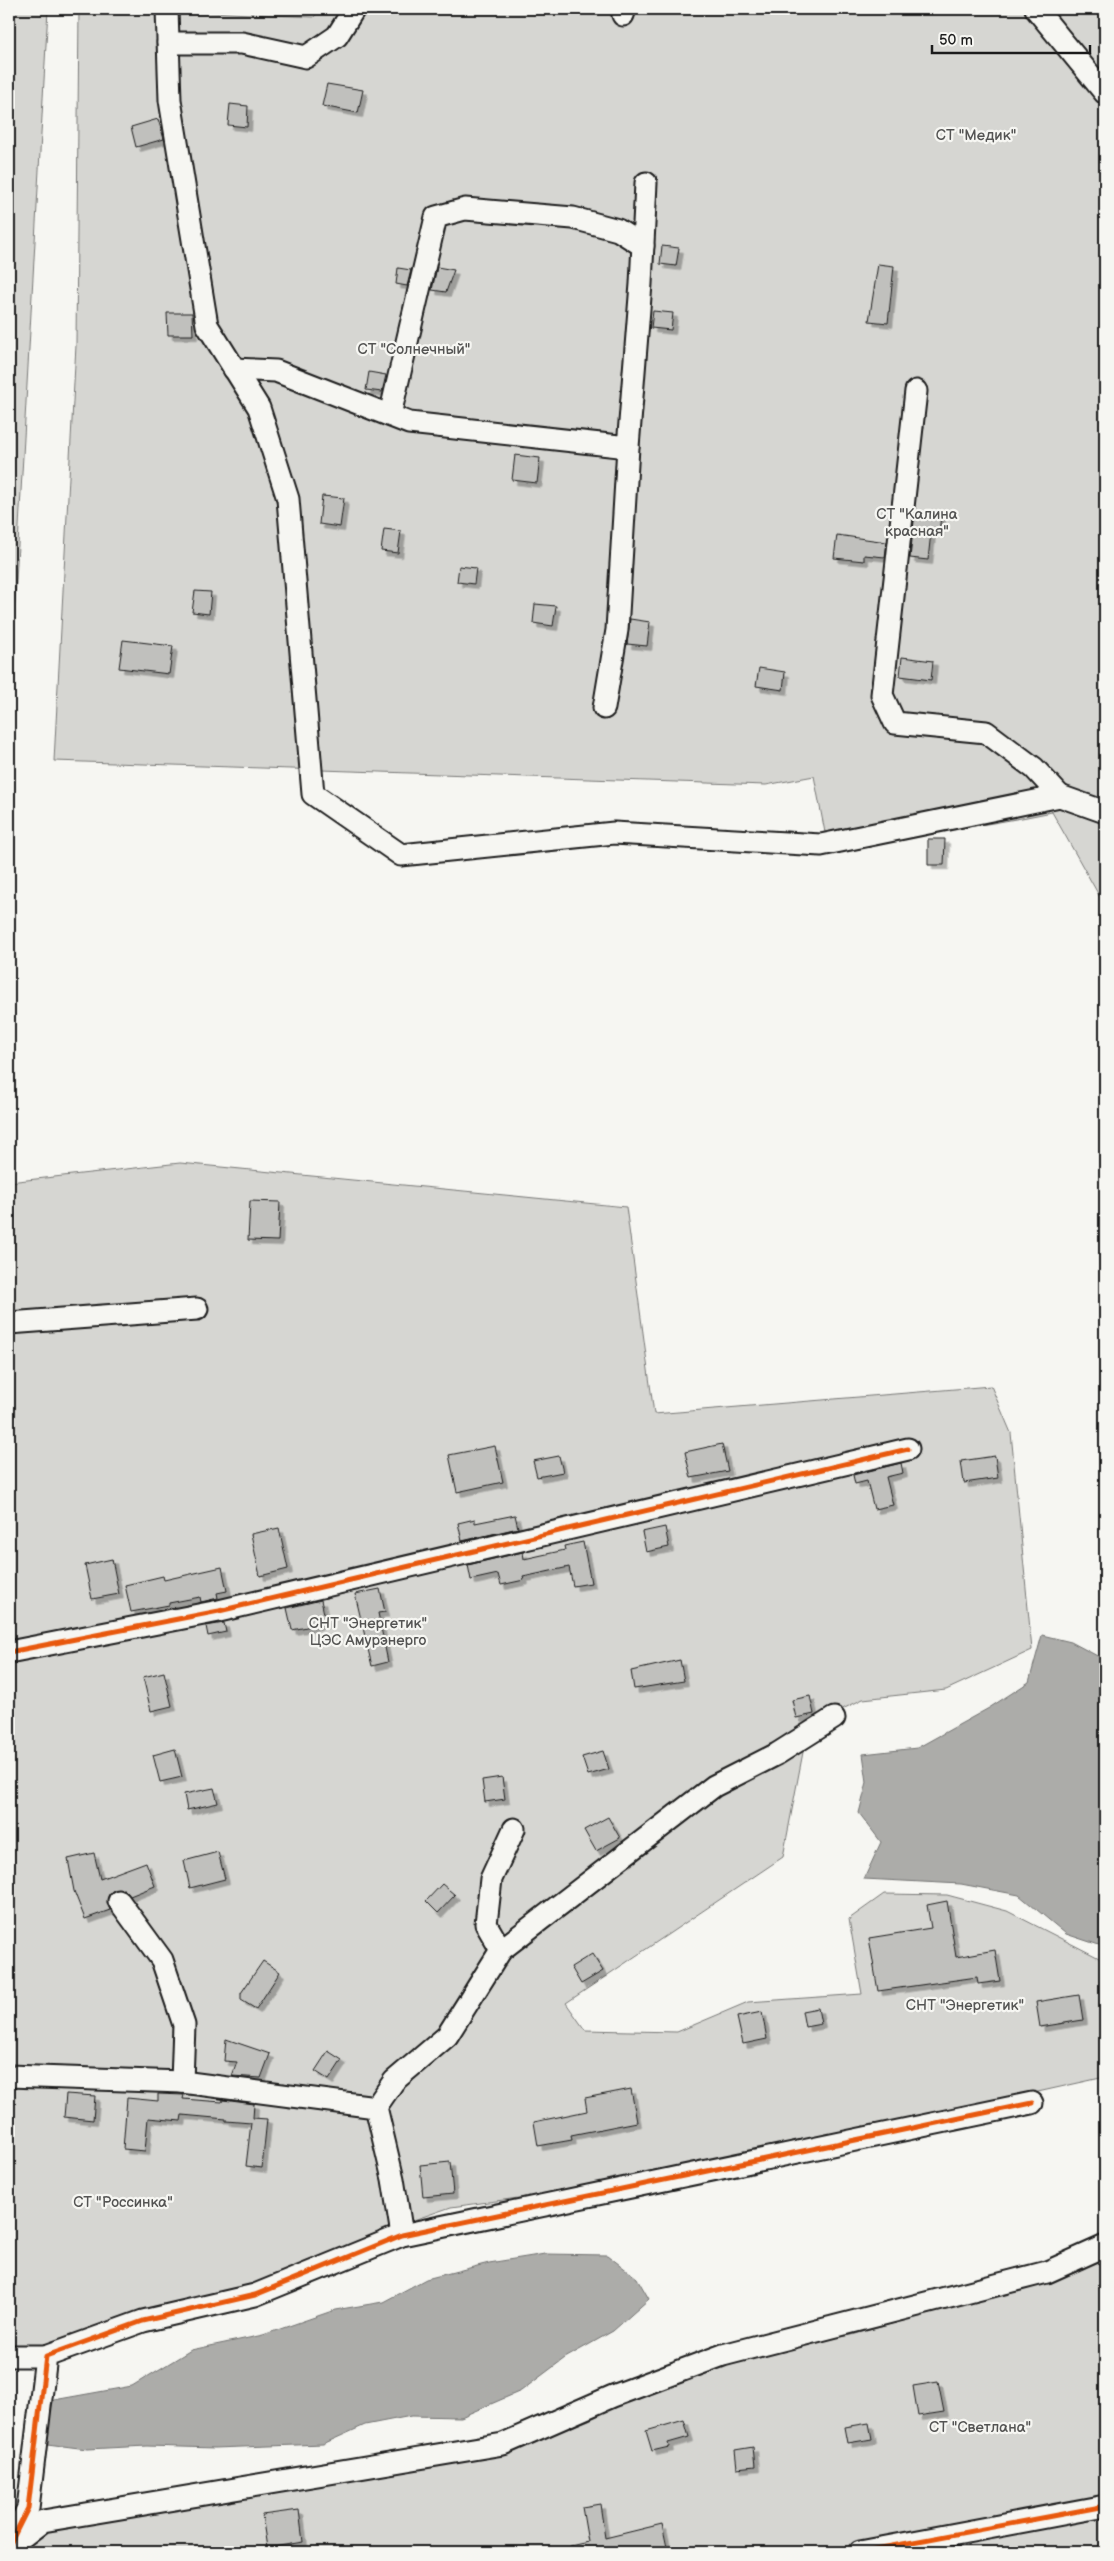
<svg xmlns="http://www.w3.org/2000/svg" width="1114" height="2561" font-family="'Balsamiq Sans',sans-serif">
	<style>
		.green { fill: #d6d6d2; stroke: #797977 }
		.water { fill: #acaca9; stroke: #727271 }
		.building { fill: #c0c0bd; stroke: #1c1c1c; filter: url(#shadow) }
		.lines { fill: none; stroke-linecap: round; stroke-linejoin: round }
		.minor-casing { stroke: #1c1c1c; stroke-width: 25 }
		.minor { stroke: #f6f6f2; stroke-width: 21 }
		.cycleway-casing { stroke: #f6f6f2; stroke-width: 8 }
		.cycleway { stroke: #e8590c; stroke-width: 5 }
		.labels { text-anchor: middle; stroke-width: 4.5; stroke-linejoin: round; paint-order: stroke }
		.park-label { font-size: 15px; fill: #545453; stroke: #f6f6f2 }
	</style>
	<defs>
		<filter id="shadow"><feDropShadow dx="4.5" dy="4.5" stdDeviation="0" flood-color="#0004"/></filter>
	</defs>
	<rect width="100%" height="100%" fill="#f6f6f2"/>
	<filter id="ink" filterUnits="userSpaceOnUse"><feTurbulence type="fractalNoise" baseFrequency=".02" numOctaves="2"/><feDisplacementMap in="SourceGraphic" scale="10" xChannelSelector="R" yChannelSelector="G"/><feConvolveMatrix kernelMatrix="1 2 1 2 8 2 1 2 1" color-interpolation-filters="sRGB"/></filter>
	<g filter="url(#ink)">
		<g class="green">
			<path d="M9 9H48L11 670 9 671Z"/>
			<path d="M79 9H145L314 17 320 9H1105V906L1052 812C978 828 902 834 829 853L814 776 766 785 54 761 76 345Z"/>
			<path d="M180 1163 626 1207 654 1414 991 1386 1011 1433 1032 1650 946 1690 863 1699 808 1726 783 1857 566 2003 585 2030 677 2032 748 2002 862 1994 849 1919 884 1894 947 1895 1007 1911 1105 1961V2077L926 2117 563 2192 451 2207 385 2230 257 2283 149 2312 56 2346 9 2350V1182Z"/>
			<path d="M1105 2258V2552H10L48 2530 529 2444 589 2420 659 2384 801 2343 852 2335 1066 2275Z"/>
		</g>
		<g class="water">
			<path d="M1042 1635 1071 1642 1105 1660V1947L1066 1934 1019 1895 961 1884 864 1879 881 1842 859 1813 867 1782 863 1754 917 1748 989 1708 1029 1682Z"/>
			<path d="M545 2254 607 2255 637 2278 649 2299 613 2331 565 2358 521 2391 461 2417 411 2416 365 2425 323 2444 215 2448 147 2446 87 2449 39 2443 54 2400 132 2386 191 2350 263 2335 335 2310 383 2302 426 2279 489 2263Z"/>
		</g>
		<g class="building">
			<path d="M327 84 363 90 358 113 322 106Z"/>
			<path d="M230 104 248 106 247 127 228 125Z"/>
			<path d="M158 119 164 139 136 147 131 127Z"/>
			<path d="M662 246 679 248 676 266 660 264Z"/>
			<path d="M878 264 894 266 888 323 869 321Z"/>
			<path d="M437 267 454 270 446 292 432 290Z"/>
			<path d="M398 268 411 270 407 286 396 284Z"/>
			<path d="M653 311 673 313 671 330 651 328Z"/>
			<path d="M167 313H192L193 335H168Z"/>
			<path d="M369 372 386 375 382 392 366 390Z"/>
			<path d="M515 455 540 458 537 483 512 480Z"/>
			<path d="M322 496 344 498 340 527 319 524Z"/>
			<path d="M915 512 941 515 939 533 931 532 928 560 910 558Z"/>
			<path d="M384 529 401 531 398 553 381 551Z"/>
			<path d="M837 535 887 542 885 557 864 555V561L834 558Z"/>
			<path d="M459 566 476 568 474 584 457 582Z"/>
			<path d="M195 591 211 592 209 614 192 612Z"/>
			<path d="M535 604 556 606 553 626 533 623Z"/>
			<path d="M630 619 650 622 647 646 627 644Z"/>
			<path d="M123 640 173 646 169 674 119 668Z"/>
			<path d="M902 657 933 661 931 680 900 676Z"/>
			<path d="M759 668 785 672 783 690 756 686Z"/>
			<path d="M928 839H945L944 865H928Z"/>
			<path d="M250 1201 280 1202 278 1241 248 1240Z"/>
			<path d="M722 1444 728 1471 691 1478 685 1452Z"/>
			<path d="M495 1446 503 1482 457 1492 449 1455Z"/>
			<path d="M559 1456 563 1472 537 1477 533 1461Z"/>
			<path d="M995 1456 998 1478 964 1483 961 1461Z"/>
			<path d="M901 1463 903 1473 886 1477 893 1505 874 1509 867 1481 855 1484 853 1475Z"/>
			<path d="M515 1515 518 1528 462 1541 458 1523 475 1519V1523Z"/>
			<path d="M665 1527 669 1547 646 1552 642 1532Z"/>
			<path d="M279 1528 288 1569 260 1576 251 1534Z"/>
			<path d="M583 1542 591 1583 573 1586 569 1567 523 1577 524 1580 501 1585 498 1574 471 1580 468 1565 523 1552 524 1559 565 1550 564 1546Z"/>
			<path d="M112 1559 119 1594 92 1599 85 1565Z"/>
			<path d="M222 1567 227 1591 217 1593 218 1598 201 1602 200 1597 169 1603V1605L131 1612 125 1585 163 1576 164 1580Z"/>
			<path d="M380 1589 385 1612 378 1613 388 1662 372 1666 355 1594Z"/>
			<path d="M321 1600 326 1623 292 1630 287 1608Z"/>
			<path d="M224 1623 226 1632 208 1636 206 1626Z"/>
			<path d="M680 1660 684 1681 634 1689 631 1671Z"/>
			<path d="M164 1672 172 1706 151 1711 143 1677Z"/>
			<path d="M810 1696 814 1714 796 1718 792 1700Z"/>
			<path d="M175 1749 182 1777 160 1782 153 1755Z"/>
			<path d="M603 1751 609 1769 588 1775 582 1757Z"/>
			<path d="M502 1777 505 1799 485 1802 482 1780Z"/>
			<path d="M214 1788 218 1803 187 1810 184 1794Z"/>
			<path d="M608 1817 620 1838 596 1851 584 1830Z"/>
			<path d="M218 1852 225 1879 190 1888 184 1861Z"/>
			<path d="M94 1853 100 1879 146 1862 155 1886 130 1896 124 1889 112 1891 107 1902 110 1910 85 1919 74 1891 68 1859Z"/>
			<path d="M442 1884 455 1895 438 1913 426 1901Z"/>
			<path d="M947 1901 956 1957 995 1950 1000 1981 978 1984 977 1977 878 1991 869 1938 931 1928 927 1905Z"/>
			<path d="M592 1954 603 1971 581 1984 571 1967Z"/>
			<path d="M263 1961 280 1972 256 2009 241 2000V1993Z"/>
			<path d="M1079 1995 1083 2020 1040 2027 1036 2002Z"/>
			<path d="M818 2008 821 2024 805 2027 802 2011Z"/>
			<path d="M762 2012 767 2039 743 2044 737 2017Z"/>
			<path d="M226 2039 270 2054 261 2078 232 2076 237 2062 224 2061Z"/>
			<path d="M328 2051 342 2060 329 2080 315 2071Z"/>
			<path d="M631 2089 637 2122 571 2135 572 2140 538 2146 534 2122 587 2111 585 2098Z"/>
			<path d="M66 2094 95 2096 93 2120 64 2117Z"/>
			<path d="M158 2094 184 2095 183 2099 222 2102 223 2100 254 2104 253 2118 267 2119 262 2168 246 2166 251 2123 226 2121V2119L182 2115 181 2121 148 2118 145 2151 123 2149 127 2098 158 2101Z"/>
			<path d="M450 2162 453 2194 423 2197 420 2165Z"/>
			<path d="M938 2382 944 2412 918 2416 913 2386Z"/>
			<path d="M684 2420 689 2437 668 2443 669 2447 652 2451 646 2431Z"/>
			<path d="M869 2423 872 2439 848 2443 845 2427Z"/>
			<path d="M753 2447 755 2466 737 2468 735 2450Z"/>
			<path d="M600 2504 605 2538 662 2524 668 2552H571L570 2546 588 2542 582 2507Z"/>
			<path d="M299 2510 303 2542 267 2548 262 2515Z"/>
		</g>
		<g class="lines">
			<g class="minor-casing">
				<g id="minor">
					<path d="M167 9 170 100 207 325 259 408 288 499 313 794 401 855 614 833 821 845 1060 796 1105 812"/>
					<path d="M1036 9 1105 93"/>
					<path d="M623 15 625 9"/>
					<path d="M168 43H242L306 57 337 36 354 9"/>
					<path d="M234 369 276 371 409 423 628 447 641 284 646 183"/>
					<path d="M916 391 882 695 895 723 986 732 1034 768 1060 796"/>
					<path d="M390 415 436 217 465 209 573 218 618 230 643 246"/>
					<path d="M604 708 617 630 628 447"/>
					<path d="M9 1323 197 1309"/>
					<path d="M9 1652 219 1611 908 1449"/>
					<path d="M119 1901 162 1960 184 2025 182 2082"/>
					<path d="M501 1950 486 1924 491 1879 514 1829"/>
					<path d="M9 2076 182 2082 376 2107 393 2179 402 2235"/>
					<path d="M376 2107 394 2081 447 2036 501 1950 714 1786 777 1754 834 1718"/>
					<path d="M9 2356H46"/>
					<path d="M13 2544 43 2521 503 2444 613 2396 723 2355 1047 2272 1105 2246"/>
					<path d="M9 2546 28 2508 46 2356 143 2321 255 2295 402 2235 1032 2103"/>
					<path d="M860 2552 1105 2506"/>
				</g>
			</g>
			<use href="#minor" class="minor"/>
			<g class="cycleway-casing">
				<g id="cycleway">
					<path d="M9 1652 219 1611 908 1449"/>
					<path d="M9 2546 28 2508 46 2356 143 2321 255 2295 402 2235 1032 2103"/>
					<path d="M860 2552 1105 2506"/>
				</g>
			</g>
			<use href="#cycleway" class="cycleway"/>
		</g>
	</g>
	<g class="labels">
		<g class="park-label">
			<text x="976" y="140">СТ "Медик"</text>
			<text x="414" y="354">СТ "Солнечный"</text>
			<text x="917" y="519">СТ "Калина<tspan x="917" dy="17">красная"</tspan></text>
			<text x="368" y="1628">СНТ "Энергетик"<tspan x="368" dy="17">ЦЭС Амурэнерго</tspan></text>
			<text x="965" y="2010">СНТ "Энергетик"</text>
			<text x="123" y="2207">СТ "Россинка"</text>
			<text x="980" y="2432">СТ "Светлана"</text>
		</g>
	</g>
	<rect width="1114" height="2561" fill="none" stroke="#f6f6f2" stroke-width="30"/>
	<rect x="15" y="15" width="1084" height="2531" fill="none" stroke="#1c1c1c" stroke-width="2" filter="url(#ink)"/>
	<path d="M932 45v8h158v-8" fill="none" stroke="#1c1c1c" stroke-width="2.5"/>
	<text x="939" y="45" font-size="15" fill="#1c1c1c" stroke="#f6f6f2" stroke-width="4" paint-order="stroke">50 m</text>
</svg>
